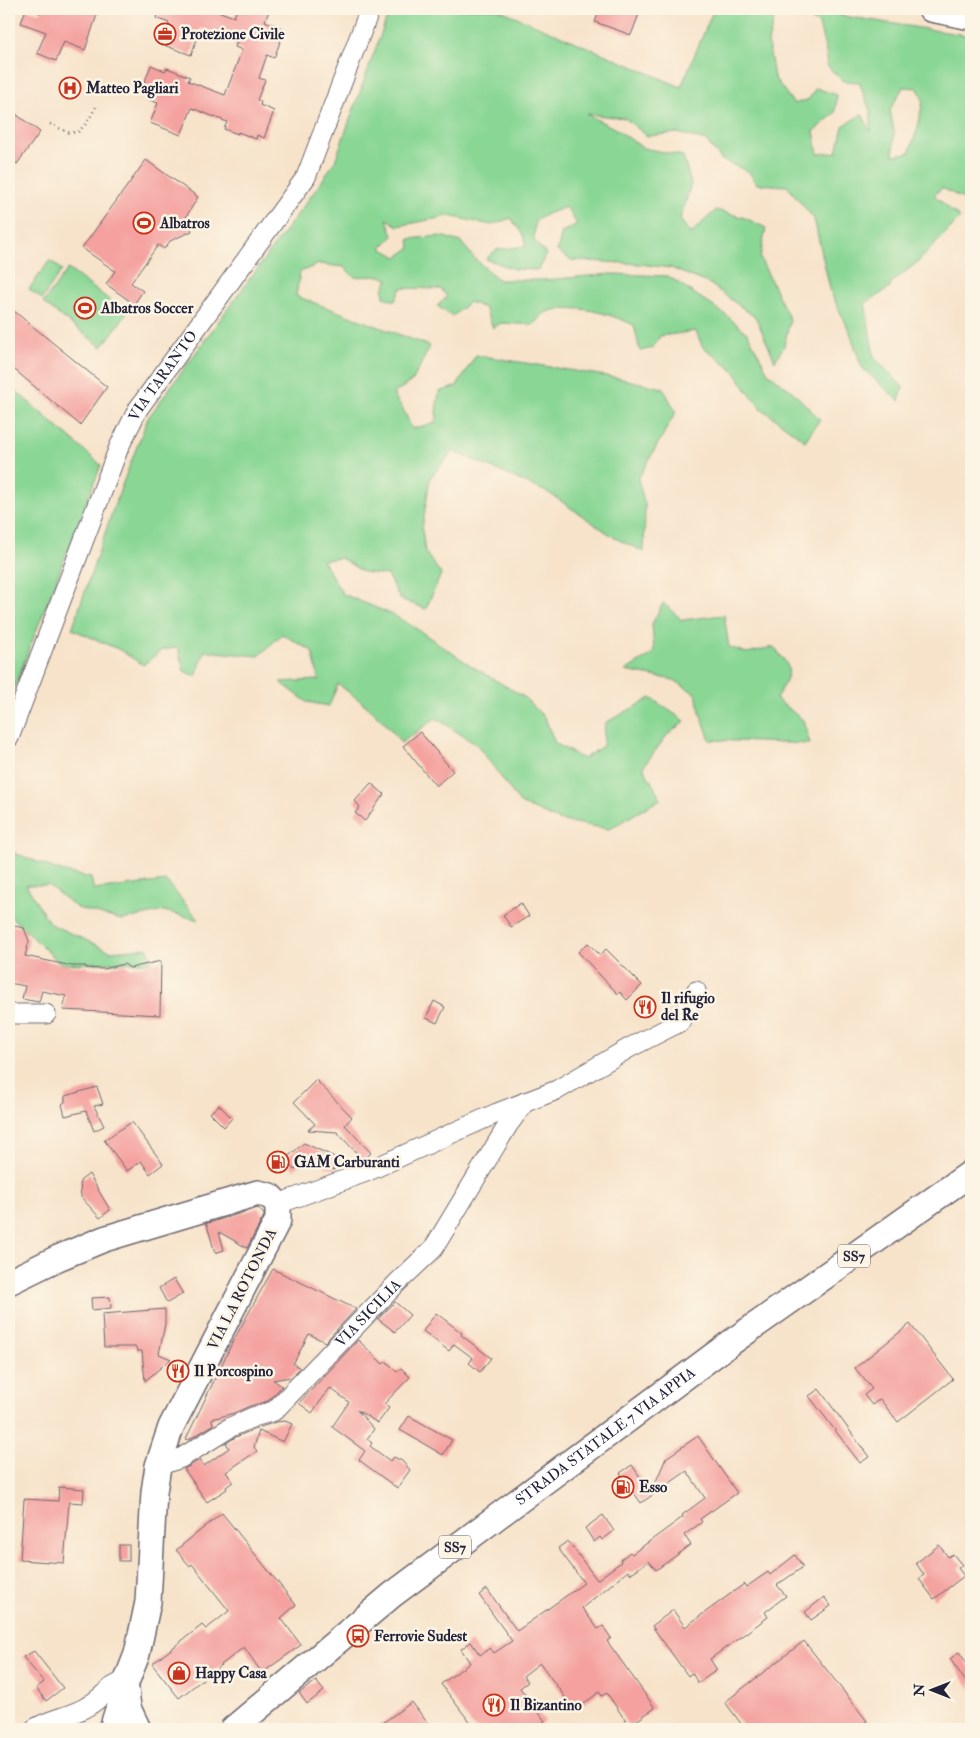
<svg xmlns="http://www.w3.org/2000/svg" width="980" height="1738" font-family="'IM FELL Double Pica',serif">
	<style>
		.green { fill: #8ad795; stroke: #567c68; fill-rule: evenodd }
		.building { fill: #f4a19f }
		.lines { fill: none; stroke-linecap: round; stroke-linejoin: round }
		.minor-casing { stroke: #6d666d; stroke-width: 21 }
		.major-casing { stroke: #6d666d; stroke-width: 28 }
		.path { stroke: #6d666d; stroke-width: 2.5; stroke-dasharray: 1 4; stroke-linecap: butt }
		.minor { stroke: #fff; stroke-width: 19 }
		.major { stroke: #fff; stroke-width: 25 }
		.labels { text-anchor: middle; stroke-width: 5; stroke-linejoin: round; paint-order: stroke }
		.shield { fill: #fcf5e5; stroke: #63616e; stroke-width: 1 }
		.shield-label { font-size: 14px; font-weight: bold; fill: #22223b }
		.poi-label { font-size: 15px; font-weight: bold; fill: #22223b; stroke: #fcf5e5; text-anchor: start }
		.street-label { font-size: 15px; fill: #22223b; stroke: #fcf5e5 }
	</style>
	<rect width="100%" height="100%" fill="#fcf5e5"/>
	<filter id="ink" filterUnits="userSpaceOnUse"><feTurbulence type="fractalNoise" baseFrequency=".02" numOctaves="2"/><feDisplacementMap in="SourceGraphic" scale="10" xChannelSelector="R" yChannelSelector="G"/><feConvolveMatrix kernelMatrix="1 2 1 2 8 2 1 2 1" color-interpolation-filters="sRGB"/></filter>
	<filter id="wash" filterUnits="userSpaceOnUse"><feTurbulence type="fractalNoise" baseFrequency=".0096" numOctaves="4" result="noise"/><feDisplacementMap in="SourceGraphic" scale="20" xChannelSelector="R" yChannelSelector="G"/><feGaussianBlur stdDeviation="1.12" result="paint"/><feColorMatrix in="noise" values="0 0 0 0 0 0 0 0 0 0 0 0 0 0 0 0 0 1.4 0 .05"/><feComposite in="paint" operator="in"/></filter>
	<g filter="url(#wash)">
		<rect width="100%" height="100%" fill="#f7e3ca"/>
		<g class="green">
			<path d="M390 9H498L681 87 714 9H819L844 16 971 36V103L962 107 971 120V203L942 188 934 195 960 218 919 261 891 283 890 288 865 303 874 357 903 387 899 401 862 368 850 332 831 293 814 219 787 186 757 184 749 172 722 160 706 141 678 133 647 136 625 118 586 114 616 129 643 148 683 156 691 184 680 219 690 234 716 210 745 218 766 228 760 258 790 320 784 346 775 361 756 318 710 284 671 268 640 264 571 260 557 251 562 232 577 224 566 207 547 214 535 221 534 240 546 254 538 270 514 269 486 259 496 250 526 246 523 235 511 218 491 225 449 216 398 226 387 219 393 236 381 248 397 257 410 248 409 239 441 236 461 242 475 259 499 280H545L611 274 668 276 726 315 748 334 768 373 793 392 820 419 805 441 761 408 747 391 735 372 702 346 696 331 660 336 653 348 640 351 634 325C608 313 576 303 547 312 542 314 537 321 533 325L501 323 493 328 485 308 469 302 453 316 437 306 447 297 441 289 401 288 395 301 384 297 383 290 388 279 380 276 354 277 344 267 319 264 300 272 296 296 430 346 413 380 393 394 404 411 412 429 437 422 436 411 439 392 457 386 476 355 618 378 663 388 676 412 638 479 645 505 644 552 615 538 549 493 453 451 430 478 422 529 425 552 441 574 426 609 400 599 387 575 363 572 341 558 322 560 343 594 391 614 414 627 470 665 524 697 545 718 555 743 583 759 603 746 605 723 651 698 685 721 667 735 643 767 661 799 609 829 558 820 520 803 478 746 436 718 401 743C384 718 362 702 338 684L329 706 307 702 280 682 319 680 312 651 282 634 259 656 205 651 196 676 184 671 178 647 162 650 143 665 120 650 72 629 116 501 148 418 240 292 322 181 335 161ZM794 10 819 24 826 52 827 66 843 81 859 82 871 113V132L862 114 843 126 837 152 818 154 814 131 835 113 837 95 816 88 809 99 794 104 774 77 768 42 775 15ZM903 87 918 88 923 100 918 127 909 153 893 155 894 132 890 110Z"/>
			<path d="M50 260 62 270 42 299 29 289Z"/>
			<path d="M68 269 127 313 102 347 43 303Z"/>
			<path d="M9 385 101 465 9 701Z"/>
			<path d="M663 603 682 620 724 615 729 647 747 653 773 647C796 671 790 672 776 699L803 720 810 744 710 740 700 712 696 694 674 680 625 671 654 653 652 624Z"/>
			<path d="M9 851 61 871 91 878 94 890 166 881 199 920 164 911 122 920 77 908 48 885H26L50 924 110 951 148 948 152 962 61 964 9 915Z"/>
		</g>
		<g id="blocks">
			<g class="building">
				<path d="M26 9 41 13 42 9H99L85 50 64 42 56 61 37 53 46 32 21 23Z"/>
				<path d="M159 9H212L234 17 237 9H270L265 21 285 29 274 58 267 55 259 78 265 80 257 100 261 102 260 105 274 111 264 138 257 135 256 139 238 132V134L224 129 227 122 192 108 181 135 150 123 158 103 147 99 148 95 141 92 151 65 165 71 167 68 190 77 188 81 225 95 242 50 235 47 237 42 201 28 191 55 161 44 169 23 156 18Z"/>
				<path d="M600 9H641L631 35 595 22Z"/>
				<path d="M9 109 40 132 17 164 9 158Z"/>
				<path d="M146 160 198 197 186 217 192 231 170 241 164 249 158 245 131 283 143 291 134 304 106 284 115 271 82 248Z"/>
				<path d="M9 307 107 387 80 425 9 365Z"/>
				<path d="M420 732 453 771 436 786 403 746Z"/>
				<path d="M371 783 384 794 365 821 355 813 360 807 355 801Z"/>
				<path d="M521 903 529 916 511 927 503 915Z"/>
				<path d="M9 925 24 928 29 941 25 956 72 966H86V968L104 969 124 964 130 968 161 961 160 1015 63 1010 66 996 42 991 39 1002 22 999 25 986 9 983Z"/>
				<path d="M588 943 600 955 606 949 642 985 627 1000 620 992 618 994 578 952Z"/>
				<path d="M434 1001 445 1007 437 1023 426 1018Z"/>
				<path d="M316 1080 352 1117 345 1125 371 1153 363 1160 337 1132 308 1130 315 1124 294 1102Z"/>
				<path d="M97 1087 103 1104 94 1106 104 1126 94 1131 86 1111 65 1116 62 1104 65 1102V1096Z"/>
				<path d="M219 1105 232 1118 224 1127 210 1113Z"/>
				<path d="M132 1122 163 1164 150 1174 141 1161 127 1171 104 1140Z"/>
				<path d="M304 1143 339 1159 334 1170 308 1158 294 1170 285 1159Z"/>
				<path d="M89 1174 110 1210 100 1218 81 1197 80 1181Z"/>
				<path d="M258 1208 264 1214V1216L247 1248 219 1232 224 1250 215 1253 207 1225 205 1224Z"/>
				<path d="M273 1269 356 1309 325 1342 309 1334 293 1364 300 1368 291 1377 273 1380 282 1386 268 1401 250 1406 234 1413 212 1419 213 1425 188 1440 186 1439 233 1341Z"/>
				<path d="M174 1279 183 1294 167 1303 159 1288Z"/>
				<path d="M110 1297 111 1308 92 1310 91 1298Z"/>
				<path d="M395 1302 410 1315 395 1332 378 1319Z"/>
				<path d="M165 1309V1324L159 1354 171 1359 145 1381 142 1351H137L136 1347H104L102 1314Z"/>
				<path d="M436 1313 462 1333 461 1335 491 1358 480 1372 469 1363 473 1358 454 1344 449 1351 423 1331Z"/>
				<path d="M910 1324 953 1379 898 1422 880 1399 872 1405 864 1395 872 1389 855 1368Z"/>
				<path d="M358 1340 383 1364 386 1361 397 1372 401 1368 410 1377 384 1404 389 1408 378 1423 357 1410 374 1429 367 1439 372 1443 370 1446 390 1461 394 1457 402 1461 410 1470 397 1488 359 1460 365 1451 332 1427 349 1402 330 1388 312 1413 299 1403Z"/>
				<path d="M819 1389 869 1457 860 1463 809 1396Z"/>
				<path d="M409 1416 452 1440 443 1455 400 1430Z"/>
				<path d="M285 1421 292 1424 283 1442 259 1431 254 1447 257 1451 226 1472 233 1482 226 1487 227 1489 207 1502 184 1469 200 1460 204 1466 229 1448 226 1443 236 1437 257 1428 276 1422Z"/>
				<path d="M698 1436 737 1493 700 1519 702 1522 684 1535 691 1545 656 1570 649 1561 630 1574 628 1571 582 1608 598 1629 603 1626 611 1638 607 1641 655 1708 629 1726 607 1693 602 1696 599 1692 575 1711 540 1663 523 1676 528 1682 520 1688 545 1721 535 1729H475L441 1684 470 1663 461 1649 471 1642 480 1655 490 1648 494 1653 512 1641 479 1595 487 1589 517 1631 584 1583 558 1548 568 1541 597 1580 621 1562 620 1560 630 1552 632 1554 683 1517 682 1515 705 1498 687 1471 641 1503 620 1473 632 1465 651 1493 666 1458Z"/>
				<path d="M59 1487 84 1489 83 1503 69 1502 64 1563 20 1560 24 1499 58 1501Z"/>
				<path d="M222 1513 296 1605 281 1618 301 1645 262 1673 244 1647 179 1698 152 1664 202 1625 206 1629 229 1611 192 1564 190 1566 176 1550Z"/>
				<path d="M603 1515 614 1531 602 1540 600 1537 594 1542 585 1528Z"/>
				<rect x="119" y="1545" width="10" height="16"/>
				<path d="M939 1545 948 1557 953 1554 962 1565 958 1568 964 1576 934 1599 919 1579 924 1575 916 1563Z"/>
				<path d="M795 1555 803 1567 777 1585 786 1596 765 1612 768 1617 710 1659 717 1670 698 1683 692 1673 688 1676 652 1626 673 1610 685 1627 744 1584 746 1587 768 1572 770 1575Z"/>
				<path d="M824 1597 831 1606 811 1620 805 1612Z"/>
				<path d="M804 1641 867 1721 856 1729H745L725 1702Z"/>
				<path d="M34 1651 63 1688 46 1701 36 1688 44 1682 23 1657Z"/>
				<path d="M959 1652 971 1669V1689L950 1659Z"/>
				<path d="M316 1681 324 1691 307 1704 299 1693Z"/>
				<path d="M412 1702 432 1729H374Z"/>
			</g>
		</g>
	</g>
	<g filter="url(#ink)">
		<use href="#blocks" fill-opacity="0" stroke="#6d666d" stroke-width="1"/>
		<g class="lines">
			<g class="minor-casing">
				<g id="minor">
					<path id="s1" d="M9 738 119 447 138 409 306 177 370 9"/>
					<path d="M9 1014H46"/>
					<path d="M278 1204 366 1172 497 1113 557 1090 629 1048 680 1022 696 991"/>
					<path id="s2" d="M158 1466 181 1458 231 1427 253 1417 274 1411 397 1283 433 1249 508 1125 525 1102"/>
					<path d="M34 1729C51 1718 71 1717 88 1706 104 1697 108 1686 127 1680"/>
				</g>
			</g>
			<g class="major-casing">
				<g id="major">
					<path d="M931 9 971 17"/>
					<path d="M9 1282 58 1258 104 1239 234 1200 258 1193 270 1196 278 1204V1220L171 1427 158 1466 154 1492 148 1602 137 1654 127 1680 112 1729"/>
					<path d="M126 1690 128 1708 138 1729"/>
					<path id="s3" d="M233 1729 392 1595 729 1344 971 1173"/>
				</g>
			</g>
			<path class="path" d="M50 124 70 133 78 132 87 123 97 105"/>
			<use href="#minor" class="minor"/>
			<use href="#major" class="major"/>
		</g>
	</g>
	<defs>
		<g id="office-ring" transform="scale(1.125)"><circle r="9.5" fill="#fcf5e5" stroke="#c8321e" stroke-width="1.5"/><path d="M-6-3h4V-5.5h4V-3h4V5H-6ZM-1-4.5V-3h2v-1.5ZM-6 0V1H6V0Z" fill="#c8321e"/></g>
		<g id="hospital-ring" transform="scale(1.125)"><circle r="9.5" fill="#fcf5e5" stroke="#c8321e" stroke-width="1.5"/><path d="M-5-5h3v3.5h4V-5h3V5h-3V1.5h-4V5h-3Z" fill="#c8321e"/></g>
		<g id="stadium-ring" transform="scale(1.125)"><circle r="9.5" fill="#fcf5e5" stroke="#c8321e" stroke-width="1.5"/><path d="M0-5a6.5 5 0 1 0 0 10a6.5 5 0 1 0 0-10ZM-3.5-1.8h7v3.6h-7Z" fill="#c8321e"/></g>
		<g id="restaurant-ring" transform="scale(1.125)"><circle r="9.5" fill="#fcf5e5" stroke="#c8321e" stroke-width="1.5"/><path d="M-5-6h1v4h1v-4h1v4h1v-4h1v5L-1.5 .5V6h-2V.5L-5-1ZM5-6V6H3V1.5H1.5Q1.5-4 5-6Z" fill="#c8321e"/></g>
		<g id="fuel-ring" transform="scale(1.125)"><circle r="9.5" fill="#fcf5e5" stroke="#c8321e" stroke-width="1.5"/><path d="M-5.5-6h7V0h2V4h1.3V-2.5L3-4.5l.8-.8L6-3V5H2.5V1h-1V6h-7ZM-4.2-4.7v3.2H.2V-4.7Z" fill="#c8321e"/></g>
		<g id="bus-ring" transform="scale(1.125)"><circle r="9.5" fill="#fcf5e5" stroke="#c8321e" stroke-width="1.5"/><path d="M-5-6H5V4H4V6H2V4H-2V6H-4V4H-5ZM-3.5-4V0h7V-4ZM-3.5 1.2v1.5H-2V1.2ZM2 1.2v1.5H3.5V1.2Z" fill="#c8321e"/></g>
		<g id="shop-ring" transform="scale(1.125)"><circle r="9.5" fill="#fcf5e5" stroke="#c8321e" stroke-width="1.5"/><path d="M-5-2.5h2.3a2.7 3.5 0 0 1 5.4 0H5L5.5 6h-11ZM-1.5-2.5h3a1.5 2.3 0 0 0-3 0Z" fill="#c8321e"/></g>
	</defs>
	<g fill-rule="evenodd">
		<use href="#office-ring" x="165" y="34"/>
		<use href="#hospital-ring" x="70" y="88"/>
		<use href="#stadium-ring" x="144" y="223"/>
		<use href="#stadium-ring" x="85" y="308"/>
		<use href="#restaurant-ring" x="645" y="1007"/>
		<use href="#fuel-ring" x="278" y="1162"/>
		<use href="#restaurant-ring" x="178" y="1371"/>
		<use href="#fuel-ring" x="623" y="1487"/>
		<use href="#bus-ring" x="358" y="1636"/>
		<use href="#shop-ring" x="179" y="1673"/>
		<use href="#restaurant-ring" x="494" y="1705"/>
	</g>
	<g class="labels">
		<g class="shield">
			<rect x="838" y="1244.5" width="32" height="23" rx="4"/>
			<rect x="439" y="1535.5" width="32" height="23" rx="4"/>
		</g>
		<g class="shield-label">
			<text x="854" y="1261">SS7</text>
			<text x="455" y="1552">SS7</text>
		</g>
		<g class="poi-label">
			<text x="181" y="39">Protezione Civile</text>
			<text x="86" y="93">Matteo Pagliari</text>
			<text x="160" y="228">Albatros</text>
			<text x="101" y="313">Albatros Soccer</text>
			<text x="661" y="1003">Il rifugio<tspan x="661" dy="17">del Re</tspan></text>
			<text x="294" y="1167">GAM Carburanti</text>
			<text x="194" y="1376">Il Porcospino</text>
			<text x="639" y="1492">Esso</text>
			<text x="374" y="1641">Ferrovie Sudest</text>
			<text x="195" y="1678">Happy Casa</text>
			<text x="510" y="1710">Il Bizantino</text>
		</g>
		<g class="street-label">
			<text dy="5" stroke="none"><textPath href="#s1" startOffset="395">VIA TARANTO</textPath></text>
			<text transform="translate(242 1289) rotate(-63)" y="5">VIA LA ROTONDA</text>
			<text dy="5" stroke="none"><textPath href="#s2" startOffset="265">VIA SICILIA</textPath></text>
			<text dy="5" stroke="none"><textPath href="#s3" startOffset="474">STRADA STATALE 7 VIA APPIA</textPath></text>
		</g>
	</g>
	<rect width="980" height="1738" fill="none" stroke="#fcf5e5" stroke-width="30"/>
	<g transform="translate(932 1690) rotate(270)" stroke="#fcf5e5" stroke-width="4" paint-order="stroke">
	<path d="M0-4L9 19L0 12L-9 19Z" fill="#22223b"/>
	<text y="-8" font-size="14" font-weight="bold" text-anchor="middle" fill="#22223b">N</text>
	</g>
</svg>
